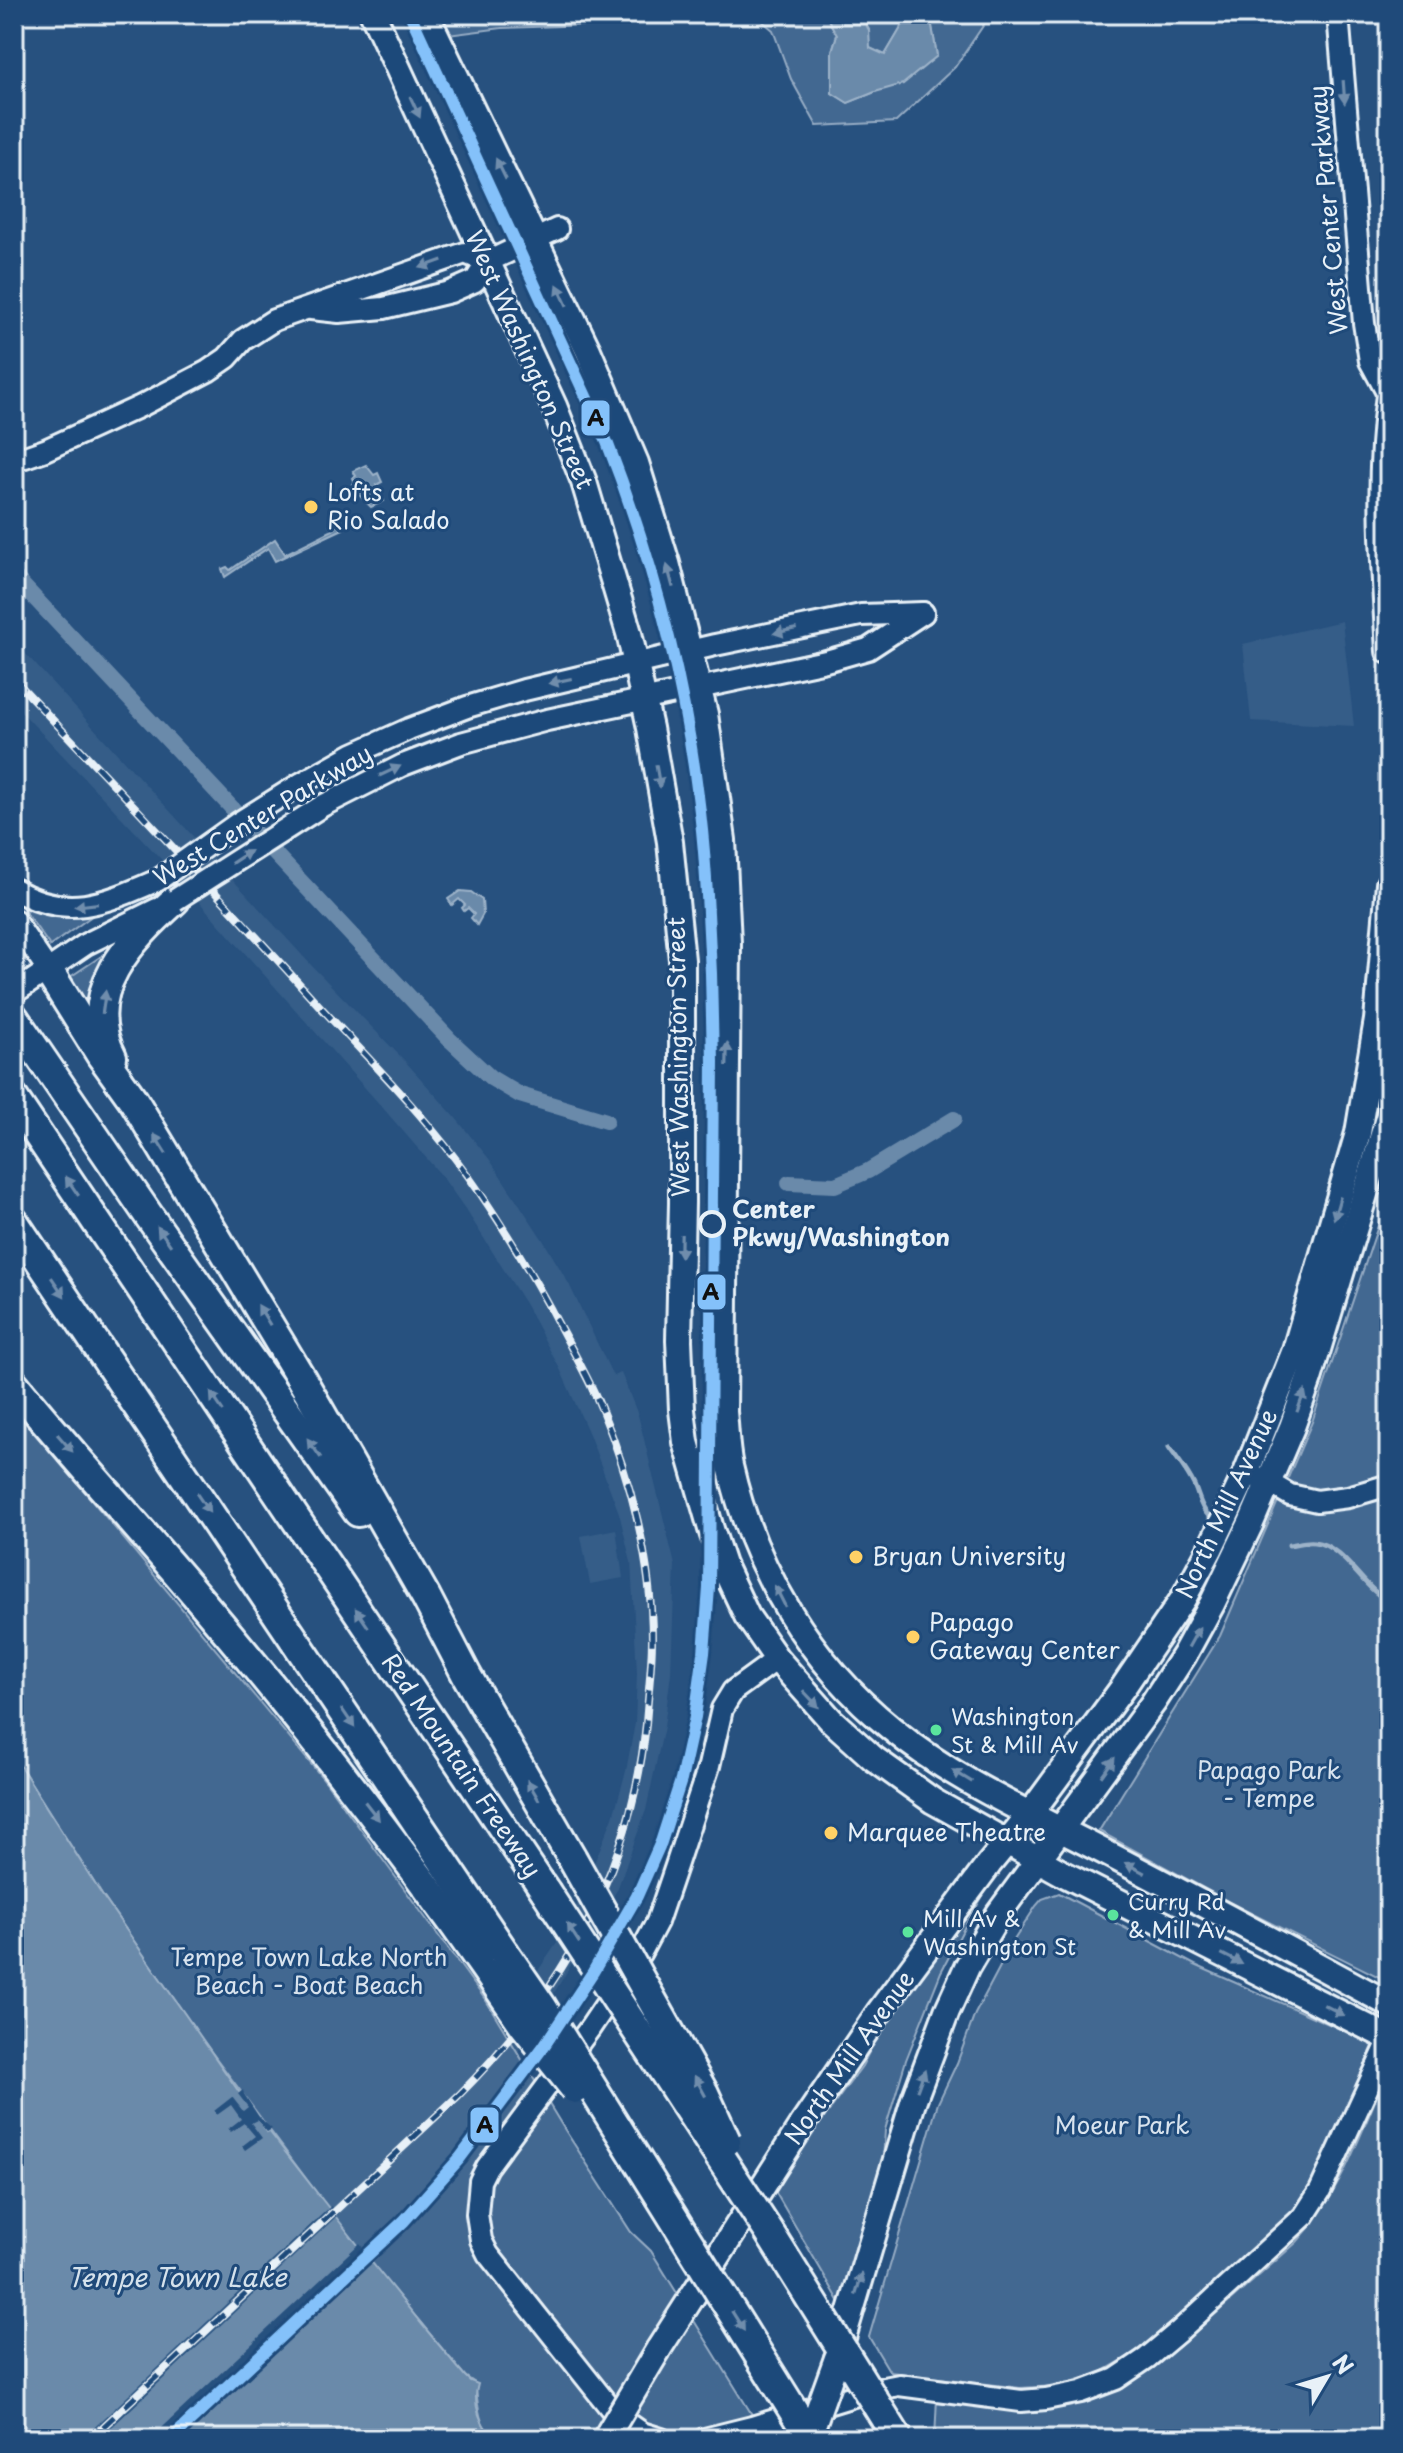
<svg xmlns="http://www.w3.org/2000/svg" width="1403" height="2453" font-family="'Playpen Sans',sans-serif">
	<style>
		.built { fill: #355d88 }
		.green { fill: #436891; stroke: #96acc4; stroke-width: 2 }
		.water { fill: #6b8aaa; stroke: #9db3c9; stroke-width: 2 }
		.pier { fill: #27517f }
		.lines { fill: none; stroke-linecap: round; stroke-linejoin: round }
		.stream { stroke: #9db3c9; stroke-width: 5 }
		.canal { stroke: #6b8aaa; stroke-width: 16 }
		.minor-casing { stroke: #e8f1f8; stroke-width: 26 }
		.major-casing { stroke: #e8f1f8; stroke-width: 30 }
		.highway-casing { stroke: #e8f1f8; stroke-width: 34 }
		.minor { stroke: #1f4a7a; stroke-width: 20 }
		.major { stroke: #1f4a7a; stroke-width: 24 }
		.highway { stroke: #1f4a7a; stroke-width: 28 }
		.rail-casing { stroke: #e8f1f8; stroke-width: 8 }
		.rail { stroke: #1f4a7a; stroke-width: 5; stroke-dasharray: 15; stroke-linecap: butt }
		.minor-bridge-casing { stroke: #e8f1f8; stroke-width: 26; stroke-linecap: butt }
		.major-bridge-casing { stroke: #e8f1f8; stroke-width: 30; stroke-linecap: butt }
		.highway-bridge-casing { stroke: #e8f1f8; stroke-width: 34; stroke-linecap: butt }
		.minor-bridge { stroke: #1f4a7a; stroke-width: 20 }
		.major-bridge { stroke: #1f4a7a; stroke-width: 24 }
		.highway-bridge { stroke: #1f4a7a; stroke-width: 28 }
		.rail-1-casing { stroke: #1f4a7a; stroke-width: 18 }
		.rail-1 { stroke: #84c1fa; stroke-width: 12 }
		.oneway { fill: #6f8dac }
		.poi-dot { fill: #ffd166; stroke: #1f4a7a; stroke-width: 3 }
		.stop-dot { fill: #1f4a7a; stroke: #e8f1f8; stroke-width: 4 }
		.bus-dot { fill: #5ae49d; stroke: #1f4a7a; stroke-width: 3 }
		.labels { text-anchor: middle; stroke-width: 6; stroke-linejoin: round; paint-order: stroke }
		.bus-label { font-size: 22px; fill: #e8f1f8; stroke: #1f4a7a; text-anchor: start }
		.street-label { font-size: 24px; fill: #e8f1f8; stroke: #1f4a7a }
		.poi-label { font-size: 24px; fill: #e8f1f8; stroke: #1f4a7a; text-anchor: start }
		.stop-label { font-size: 24px; font-weight: bold; fill: #e8f1f8; stroke: #1f4a7a; text-anchor: start }
		.park-label { font-size: 24px; fill: #d8e3ee; stroke: #1f4a7a }
		.water-label { font-size: 26px; font-style: italic; fill: #d5e2ec; stroke: #1f4a7a }
		.line-badge { stroke: #1f4a7a; stroke-width: 3 }
		.pale-badge-label { font-size: 22px; text-anchor: middle; font-weight: bold; fill: #111 }
	</style>
	<rect width="100%" height="100%" fill="#27517f"/>
	<filter id="ink" filterUnits="userSpaceOnUse"><feTurbulence type="fractalNoise" baseFrequency=".0125" numOctaves="2"/><feDisplacementMap in="SourceGraphic" scale="16" xChannelSelector="R" yChannelSelector="G"/><feConvolveMatrix kernelMatrix="1 2 1 2 8 2 1 2 1" color-interpolation-filters="sRGB"/></filter>
	<g filter="url(#ink)">
		<g class="built">
			<path d="M1342 621 1354 726 1251 721 1243 644Z"/>
			<path d="M14 641 312 966 404 1060 455 1117 490 1160 543 1240 569 1284 613 1376 621 1373 638 1415 675 1565 671 1673 664 1727 646 1810 617 1890 516 2055 451 2087 508 2014 555 1946 576 1907 613 1817 626 1771 635 1723 637 1673 631 1562 619 1513 589 1434 561 1371 526 1305 468 1213 441 1175 382 1107 161 859 14 704Z"/>
			<path d="M616 1529 623 1578 590 1584 581 1536Z"/>
		</g>
		<g class="green">
			<path d="M438 14H683L621 24 502 28 448 35Z"/>
			<path d="M754 14H825L837 35 832 51V93L848 103 875 92 937 56 930 14H991L955 67 896 122 817 126 791 79 773 30Z"/>
			<path d="M860 14H927L905 21 885 55 869 48V30Z"/>
			<path d="M24 904 67 916 96 913 50 946 22 907Z"/>
			<path d="M115 947 92 1014 70 977Z"/>
			<path d="M1386 1202 1389 1203V1982L1229 1902 1099 1831 1220 1636 1312 1422Z"/>
			<path d="M14 1410 85 1492 326 1782 487 2002 563 2127 631 2232 651 2251 767 2439H497C476 2425 479 2405 475 2383L465 2376 355 2244 201 2038 102 1895 14 1756Z"/>
			<path d="M985 1887 987 1889 964 1928 941 1972 906 2060 885 2130 882 2178 841 2304 773 2188 862 2066 886 2019Z"/>
			<path d="M1059 1893 1195 1965 1374 2044C1350 2097 1326 2170 1289 2215L1154 2338 1129 2356 1100 2373 1058 2386 1020 2388 890 2372 869 2337 938 2103 957 2063 975 2014 1014 1940 1036 1906 1042 1899Z"/>
			<path d="M1389 2068V2439H935L937 2397 1017 2410 1070 2405 1125 2384 1159 2364 1297 2242C1342 2194 1363 2127 1389 2068Z"/>
		</g>
		<g class="water">
			<path d="M825 14H860L869 30 870 48 885 55 905 21 930 14 937 56 903 84 875 92 848 103 832 93V51L837 35Z"/>
			<path d="M366 465 374 475 378 473 382 482 376 485 384 501 371 507 357 493 353 484 355 483 353 478 356 476 353 471Z"/>
			<path d="M339 521 343 529 275 561 268 548 225 577 222 569 227 567 230 570 275 539 285 554 333 530 330 526Z"/>
			<path d="M460 891 471 892 482 900 483 914 477 925 471 918 474 914 468 908 464 911 462 908 465 905 459 899 452 905 448 899Z"/>
			<path d="M14 1756 102 1895 267 2132 269 2131C333 2214 397 2296 465 2376L470 2381 478 2384C472 2403 480 2428 497 2439H14Z"/>
		</g>
		<g class="pier">
			<path d="M243 2090 244 2094 259 2117 272 2129 267 2132 257 2120 251 2123 262 2138 245 2150 242 2146 255 2136 244 2123 231 2132 228 2129 241 2119 231 2105 217 2115 214 2111 232 2097 243 2111 248 2107 238 2094Z"/>
			<path d="M331 2206 338 2215 99 2439H82Z"/>
			<path d="M360 2243 372 2259 178 2439H150Z"/>
		</g>
		<g class="lines">
			<g class="stream">
				<path d="M1169 1447C1178 1460 1188 1472 1194 1485 1199 1496 1200 1507 1208 1515"/>
				<path d="M1289 1545C1297 1544 1306 1541 1314 1542 1344 1545 1363 1590 1389 1601"/>
			</g>
			<g class="canal">
				<path d="M14 576 449 1039 491 1078 520 1095 606 1121"/>
				<path d="M789 1183 835 1185 868 1171 954 1119"/>
			</g>
			<g class="minor-casing">
				<g id="minor">
					<path d="M1338 14 1364 323 1370 361 1389 396"/>
					<path d="M311 309 339 312 384 308 450 292 475 281 487 262 557 229"/>
					<path d="M14 458 25 457 45 450 141 406 208 371 227 358 243 340 274 320 465 253 487 262"/>
					<path d="M300 784 353 754 409 729 467 707 524 690 715 645 861 615 923 613"/>
					<path d="M322 806 403 765 461 743 547 720 826 661 868 649 923 613"/>
					<path d="M14 889C67 921 107 902 158 880"/>
					<path d="M14 920 48 970"/>
					<path d="M14 993 86 944 157 909"/>
					<path d="M1246 1473 1268 1482 1290 1495 1317 1501 1348 1497 1389 1485"/>
					<path d="M661 2439 642 2433 615 2414 488 2254 481 2240 477 2214 480 2181 487 2167 590 2028 641 1952 657 1922 676 1866 709 1766 722 1709 733 1691 777 1659"/>
					<path d="M704 2439 752 2427 873 2390 899 2385 1021 2401 1046 2399 1081 2392 1116 2379 1147 2358 1178 2332 1304 2216 1320 2191 1389 2041"/>
				</g>
			</g>
			<g class="major-casing">
				<g id="major">
					<path d="M373 14 554 406 584 482 629 633 650 728 670 842 682 960V1203L679 1340 682 1410 686 1442 711 1529 723 1565 747 1616 777 1659 831 1720 873 1758 933 1801 1064 1874 1389 2038"/>
					<path d="M426 14 588 350 636 463 667 563 705 714 723 840 728 943 724 1412C726 1430 726 1449 730 1466 753 1568 810 1663 892 1729 956 1782 1038 1817 1112 1856 1204 1904 1297 1954 1389 2004"/>
					<path d="M1389 395C1377 480 1384 566 1389 651"/>
					<path d="M658 2350 802 2125 879 2012 989 1864 1030 1814 1124 1686 1183 1599 1210 1549 1246 1473 1295 1350 1358 1133 1377 1020 1389 884"/>
					<path d="M837 2358 914 2099 947 2011 967 1967 999 1913 1153 1703 1184 1655 1212 1604 1251 1523 1292 1427 1309 1379 1389 1115"/>
				</g>
			</g>
			<g class="highway-casing">
				<g id="highway">
					<path d="M48 970 101 1055 134 1101 298 1373 426 1597 467 1676 572 1858"/>
					<path d="M14 1018 149 1216 358 1512"/>
					<path d="M112 1057C78 992 131 940 175 900"/>
					<path d="M14 1099 546 1892"/>
					<path d="M14 1222 504 1952"/>
					<path d="M14 1384C73 1456 136 1524 196 1595 300 1718 398 1843 489 1974"/>
				</g>
			</g>
			<use href="#minor" class="minor"/>
			<use href="#major" class="major"/>
			<use href="#highway" class="highway"/>
			<g class="rail-casing">
				<path id="rail" d="M14 679C111 782 209 884 304 989 347 1037 394 1082 435 1133 480 1187 517 1248 551 1310 568 1343 587 1374 601 1408 631 1479 652 1562 652 1639 652 1667 648 1695 646 1724 631 1871 563 1990 459 2095L90 2439"/>
			</g>
			<use href="#rail" class="rail"/>
			<g class="minor-bridge-casing">
				<g id="minor-bridge">
					<path d="M158 880 238 823 300 784"/>
					<path d="M175 900 322 806"/>
				</g>
			</g>
			<g class="major-bridge-casing">
				<g id="major-bridge">
					<path d="M605 2439 658 2350"/>
					<path d="M808 2439 837 2358"/>
				</g>
			</g>
			<g class="highway-bridge-casing">
				<g id="highway-bridge">
					<path d="M572 1858 704 2093 726 2141"/>
					<path d="M546 1892 769 2232 898 2439"/>
					<path d="M504 1952 542 2007 811 2439"/>
					<path d="M489 1974 524 2025 575 2089"/>
				</g>
			</g>
			<use href="#minor-bridge" class="minor-bridge"/>
			<use href="#major-bridge" class="major-bridge"/>
			<use href="#highway-bridge" class="highway-bridge"/>
			<g class="rail-1-casing">
				<path id="rail-1" d="M171 2439 404 2221 460 2158 544 2046 593 1972 637 1896 661 1842 681 1780 695 1717 704 1653 709 1588 713 1062 711 973C708 914 706 855 698 796 683 675 651 555 607 442L410 14"/>
			</g>
			<use href="#rail-1" class="rail-1"/>
		</g>
		<defs><path id="oneway-solid" d="M-6-.8H1V-3.2L6.5 0L1 3.2V.8H-6Z" transform="scale(2)"/></defs>
		<g class="oneway">
			<use href="#oneway-solid" transform="translate(1344 92) rotate(86)"/>
			<use href="#oneway-solid" transform="translate(415 107) rotate(65)"/>
			<use href="#oneway-solid" transform="translate(501 169) rotate(-116)"/>
			<use href="#oneway-solid" transform="translate(431 264) rotate(161)"/>
			<use href="#oneway-solid" transform="translate(562 295) rotate(-115)"/>
			<use href="#oneway-solid" transform="translate(670 576) rotate(-105)"/>
			<use href="#oneway-solid" transform="translate(785 631) rotate(168)"/>
			<use href="#oneway-solid" transform="translate(560 681) rotate(168)"/>
			<use href="#oneway-solid" transform="translate(390 771) rotate(-25)"/>
			<use href="#oneway-solid" transform="translate(658 776) rotate(80)"/>
			<use href="#oneway-solid" transform="translate(241 857) rotate(-33)"/>
			<use href="#oneway-solid" transform="translate(86 905) rotate(173)"/>
			<use href="#oneway-solid" transform="translate(104 1002) rotate(-82)"/>
			<use href="#oneway-solid" transform="translate(727 1054) rotate(-89)"/>
			<use href="#oneway-solid" transform="translate(160 1144) rotate(-122)"/>
			<use href="#oneway-solid" transform="translate(72 1186) rotate(-124)"/>
			<use href="#oneway-solid" transform="translate(1337 1208) rotate(106)"/>
			<use href="#oneway-solid" transform="translate(164 1236) rotate(-125)"/>
			<use href="#oneway-solid" transform="translate(681 1246) rotate(91)"/>
			<use href="#oneway-solid" transform="translate(58 1287) rotate(56)"/>
			<use href="#oneway-solid" transform="translate(264 1315) rotate(-121)"/>
			<use href="#oneway-solid" transform="translate(1301 1401) rotate(-70)"/>
			<use href="#oneway-solid" transform="translate(217 1402) rotate(-124)"/>
			<use href="#oneway-solid" transform="translate(65 1443) rotate(49)"/>
			<use href="#oneway-solid" transform="translate(314 1448) rotate(-125)"/>
			<use href="#oneway-solid" transform="translate(203 1503) rotate(56)"/>
			<use href="#oneway-solid" transform="translate(780 1596) rotate(-117)"/>
			<use href="#oneway-solid" transform="translate(362 1618) rotate(-124)"/>
			<use href="#oneway-solid" transform="translate(1194 1637) rotate(-61)"/>
			<use href="#oneway-solid" transform="translate(811 1699) rotate(47)"/>
			<use href="#oneway-solid" transform="translate(348 1718) rotate(56)"/>
			<use href="#oneway-solid" transform="translate(1108 1767) rotate(-54)"/>
			<use href="#oneway-solid" transform="translate(962 1776) rotate(-149)"/>
			<use href="#oneway-solid" transform="translate(533 1790) rotate(-120)"/>
			<use href="#oneway-solid" transform="translate(372 1811) rotate(52)"/>
			<use href="#oneway-solid" transform="translate(1135 1868) rotate(-152)"/>
			<use href="#oneway-solid" transform="translate(573 1933) rotate(-123)"/>
			<use href="#oneway-solid" transform="translate(1232 1959) rotate(27)"/>
			<use href="#oneway-solid" transform="translate(1334 2010) rotate(27)"/>
			<use href="#oneway-solid" transform="translate(921 2080) rotate(-70)"/>
			<use href="#oneway-solid" transform="translate(700 2086) rotate(-118)"/>
			<use href="#oneway-solid" transform="translate(859 2284) rotate(-73)"/>
			<use href="#oneway-solid" transform="translate(738 2321) rotate(58)"/>
		</g>
	</g>
	<g class="poi-dot">
		<circle cx="311" cy="507" r="8"/>
		<circle cx="856" cy="1557" r="8"/>
		<circle cx="913" cy="1637" r="8"/>
		<circle cx="831" cy="1833" r="8"/>
	</g>
	<circle class="stop-dot" cx="712" cy="1224" r="12"/>
	<g class="bus-dot">
		<circle cx="936" cy="1730" r="7"/>
		<circle cx="1113" cy="1915" r="7"/>
		<circle cx="908" cy="1932" r="7"/>
	</g>
	<g class="labels">
		<g class="bus-label">
			<text x="951" y="1725">Washington<tspan x="951" dy="28">St &amp; Mill Av</tspan></text>
			<text x="1128" y="1910">Curry Rd<tspan x="1128" dy="28">&amp; Mill Av</tspan></text>
			<text x="923" y="1927">Mill Av &amp;<tspan x="923" dy="28">Washington St</tspan></text>
		</g>
		<g class="street-label">
			<text transform="translate(1329 210) rotate(-95)" y="8">West Center Parkway</text>
			<text transform="translate(529 360) rotate(66)" y="8">West Washington Street</text>
			<text transform="translate(263 816) rotate(-31)" y="8">West Center Parkway</text>
			<text transform="translate(679 1057) rotate(-91)" y="8">West Washington Street</text>
			<text transform="translate(1227 1504) rotate(-65)" y="8">North Mill Avenue</text>
			<text transform="translate(461 1766) rotate(56)" y="8">Red Mountain Freeway</text>
			<text transform="translate(850 2058) rotate(-55)" y="8">North Mill Avenue</text>
		</g>
		<g class="poi-label">
			<text x="327" y="501">Lofts at<tspan x="327" dy="28">Rio Salado</tspan></text>
			<text x="872" y="1565">Bryan University</text>
			<text x="929" y="1631">Papago<tspan x="929" dy="28">Gateway Center</tspan></text>
			<text x="847" y="1841">Marquee Theatre</text>
		</g>
		<g class="stop-label">
			<text x="732" y="1218">Center<tspan x="732" dy="28">Pkwy/Washington</tspan></text>
		</g>
		<g class="park-label">
			<text x="1269" y="1779">Papago Park<tspan x="1269" dy="28">- Tempe</tspan></text>
			<text x="309" y="1966">Tempe Town Lake North<tspan x="309" dy="28">Beach - Boat Beach</tspan></text>
			<text x="1122" y="2134">Moeur Park</text>
		</g>
		<g class="water-label">
			<text x="177" y="2287">Tempe Town Lake</text>
		</g>
	</g>
	<g class="line-badge">
		<rect x="580" y="399" width="31" height="38" rx="8" fill="#84c1fa"/>
		<rect x="696" y="1273" width="31" height="38" rx="8" fill="#84c1fa"/>
		<rect x="469" y="2106" width="31" height="38" rx="8" fill="#84c1fa"/>
	</g>
	<g class="pale-badge-label">
		<text x="596" y="426">A</text>
		<text x="711" y="1300">A</text>
		<text x="485" y="2133">A</text>
	</g>
	<rect width="1403" height="2453" fill="none" stroke="#1f4a7a" stroke-width="48"/>
	<rect x="24" y="24" width="1355" height="2405" fill="none" stroke="#e8f1f8" stroke-width="3" filter="url(#ink)"/>
	<g transform="translate(1327 2377) rotate(52)" stroke="#1f4a7a" stroke-width="6" paint-order="stroke">
	<path d="M0-6L14 30L0 20L-14 30Z" fill="#e8f1f8"/>
	<text y="-12" font-size="22" font-weight="bold" text-anchor="middle" fill="#e8f1f8">N</text>
	</g>
</svg>
